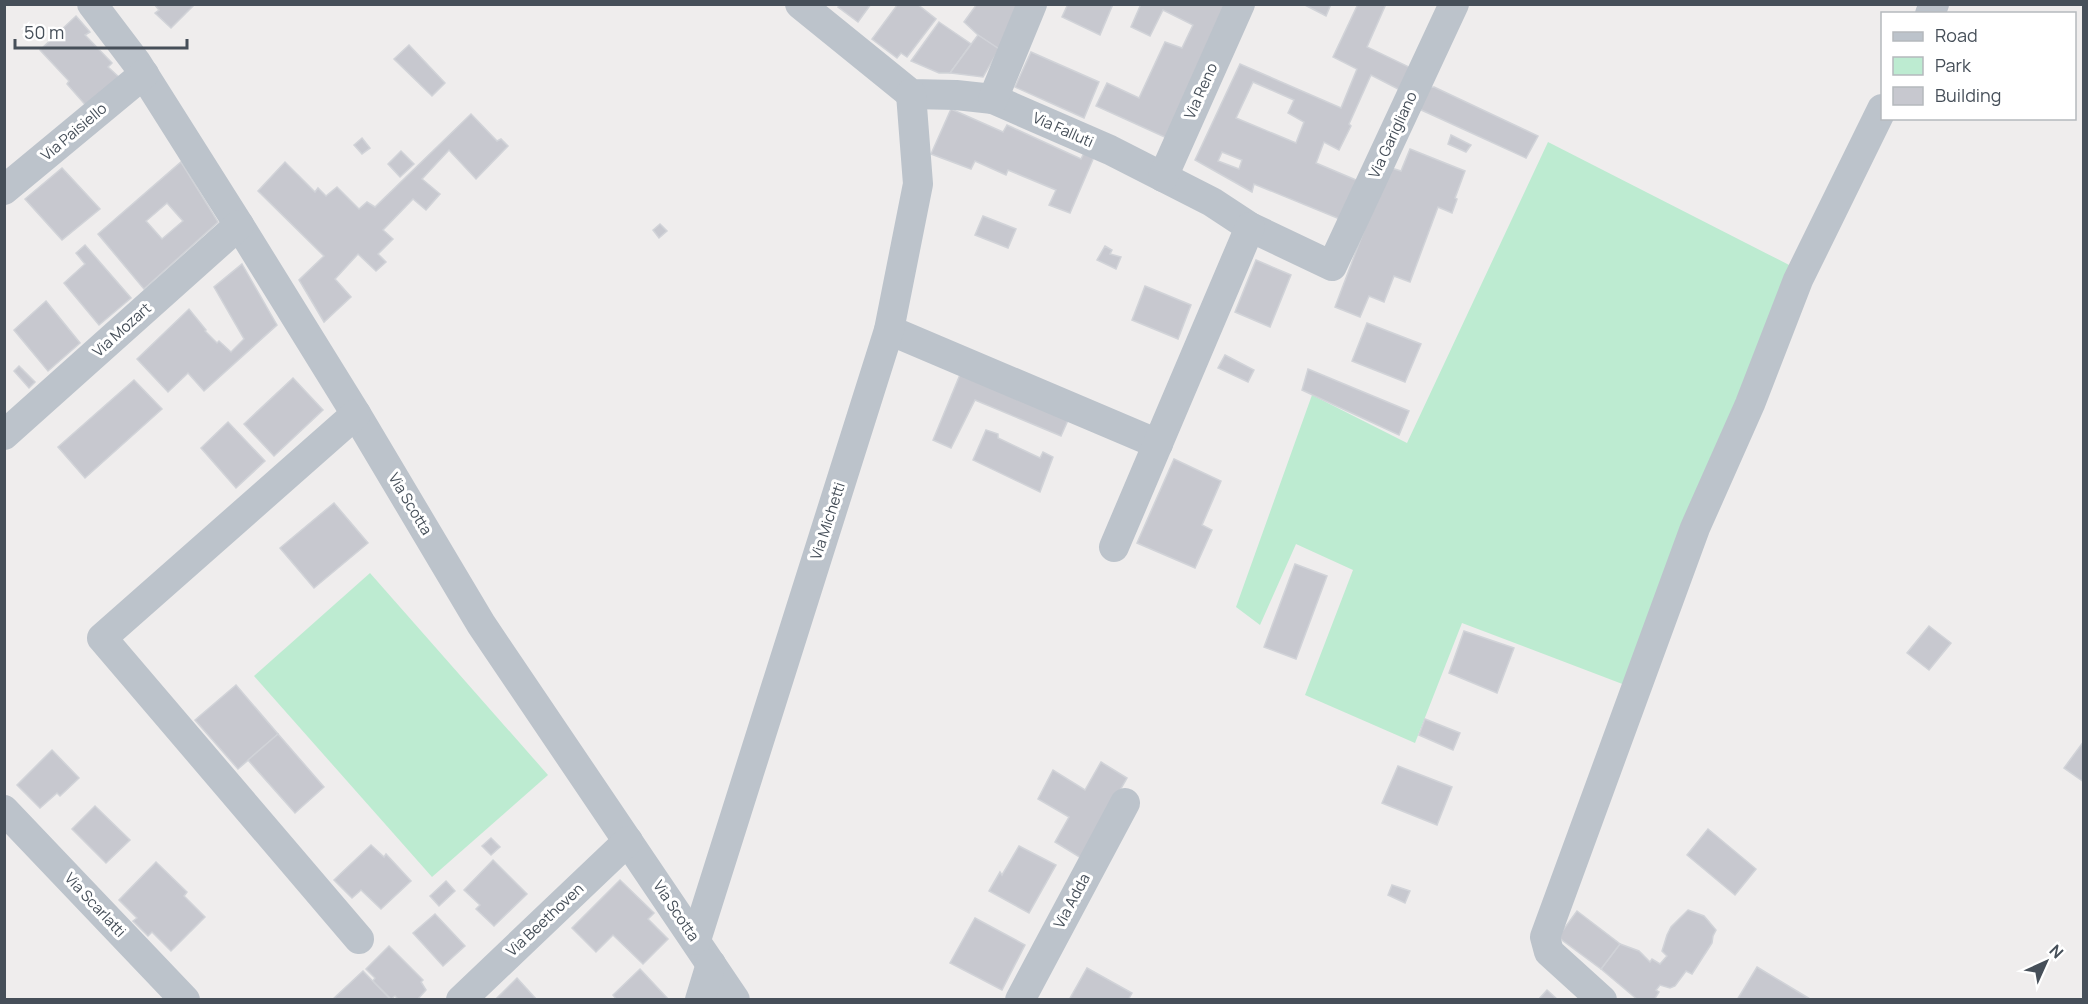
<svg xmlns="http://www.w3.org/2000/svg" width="2088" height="1004" font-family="Manrope,sans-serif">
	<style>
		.green { fill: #bdebd1 }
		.building { fill: #c7c8cf; stroke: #d1d3d8; stroke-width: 1.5; fill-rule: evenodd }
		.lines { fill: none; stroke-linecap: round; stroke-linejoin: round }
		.minor { stroke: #bcc3cb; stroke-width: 30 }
		.labels { text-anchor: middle; stroke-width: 6; stroke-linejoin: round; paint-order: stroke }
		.street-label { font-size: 15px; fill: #464f59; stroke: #fff }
	</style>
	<rect width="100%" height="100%" fill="#efeded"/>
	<g class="green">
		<path d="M1548 142 1793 267 1625 685 1462 623 1415 743 1305 695 1353 570 1296 544 1260 625 1236 607 1312 395 1407 443Z"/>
		<path d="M370 573 548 775 432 877 254 676Z"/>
	</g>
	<g class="building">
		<path d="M154 4H195L171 28 155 13 159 10Z"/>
		<path d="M840 4H871L858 22 838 7Z"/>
		<path d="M898 4H917L936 19 907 57 901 53 897 58 872 39Z"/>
		<path d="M977 4H1021L999 49 978 35 964 22Z"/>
		<path d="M1068 4H1113L1100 35 1062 17Z"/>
		<path d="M1141 4H1230L1169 139 1096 106 1107 83 1139 98 1165 42 1182 48 1193 25 1163 10 1150 36 1131 27Z"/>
		<path d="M1303 4H1331L1326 16Z"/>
		<path d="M1358 4H1386L1367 47 1411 68 1400 90 1371 75 1349 124 1351 126 1339 150 1324 142 1316 163 1363 183 1347 222 1254 184 1252 192 1195 160 1240 64 1341 108 1357 69 1333 57ZM1253 82 1294 100 1288 113 1304 122 1296 143 1236 118ZM1222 152 1242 160 1239 169 1218 161Z"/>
		<path d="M76 16 90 32 85 35 112 63 108 67 122 80 89 109 67 84 69 81 40 50Z"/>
		<path d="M939 22 971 44 950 73H939L911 61Z"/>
		<path d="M978 35 999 49 983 77 950 73Z"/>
		<path d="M409 45 445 83 432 96 394 59Z"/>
		<path d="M1031 52 1099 82 1084 118 1015 87Z"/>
		<path d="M1434 87 1538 136 1526 158 1417 108 1425 88Z"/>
		<path d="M951 109 1003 132 1007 125 1081 159 1084 153 1094 157 1070 213 1049 205 1056 190 1008 170 1006 175 975 161 971 169 931 154Z"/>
		<path d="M471 114 497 141 501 139 508 146 476 179 449 150 422 179 440 194 426 210 413 199 383 230 393 239 378 254 386 262 376 271 358 254 335 279 351 297 324 322 299 280 324 256 258 191 285 162 315 192 318 188 326 196 337 187 359 209 367 202 375 207Z"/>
		<path d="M1451 135 1471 145 1466 152 1448 144Z"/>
		<path d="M362 138 370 148 362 154 354 145Z"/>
		<path d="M1410 149 1465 171 1455 198 1457 199 1452 213 1438 207 1410 282 1394 276 1384 302 1369 296 1360 317 1335 307 1388 167 1401 171Z"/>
		<path d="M401 151 414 164 400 177 388 164Z"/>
		<path d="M181 162 218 222 144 289 98 234ZM167 203 183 221 162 239 146 221Z"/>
		<path d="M62 168 100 209 62 240 25 199Z"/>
		<path d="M983 216 1016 229 1008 248 975 235Z"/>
		<path d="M660 224 667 231 659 238 653 230Z"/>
		<path d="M85 245 131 298 99 325 64 283 85 264 76 253Z"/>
		<path d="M1105 246 1112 250 1110 254 1121 257 1116 269 1097 260Z"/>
		<path d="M1256 260 1291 275 1270 327 1235 312Z"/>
		<path d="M242 264 277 325 204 391 188 373 168 392 137 359 189 309 206 330 205 331 217 343 219 341 231 352 244 339 214 287Z"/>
		<path d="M1145 286 1191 305 1178 339 1132 320Z"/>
		<path d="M46 301 80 343 48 371 14 330Z"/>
		<path d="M1367 323 1421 344 1405 382 1352 361Z"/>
		<path d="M1225 355 1254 370 1248 382 1218 368Z"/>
		<path d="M964 365 1073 409 1061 436 975 400 951 448 933 440Z"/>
		<path d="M19 366 35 382 29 388 14 371Z"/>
		<path d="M1308 369 1409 411 1399 435 1302 390Z"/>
		<path d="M293 378 323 410 274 456 244 424Z"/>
		<path d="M134 380 162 409 85 478 58 447Z"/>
		<path d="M228 422 265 461 236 488 201 448Z"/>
		<path d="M986 430 998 434V438L1040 458 1043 452 1053 457 1040 492 973 460Z"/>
		<path d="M1174 459 1221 481 1202 525 1212 530 1195 568 1137 543Z"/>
		<path d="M334 503 368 543 314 588 280 548Z"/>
		<path d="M1295 564 1327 576 1296 659 1264 647Z"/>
		<path d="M1929 626 1951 643 1929 670 1907 653Z"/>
		<path d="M1464 631 1514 648 1497 693 1449 673Z"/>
		<path d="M236 685 278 734 238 769 195 720Z"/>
		<path d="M1425 719 1460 733 1453 750 1419 735Z"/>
		<path d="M278 734 324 787 295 813 248 760Z"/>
		<path d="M2084 741V782L2064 768Z"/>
		<path d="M52 750 79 778 60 796 57 793 40 808 17 785Z"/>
		<path d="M1101 762 1127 778 1081 858 1055 842 1069 817 1038 799 1053 770 1085 790Z"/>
		<path d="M1398 766 1452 787 1437 825 1382 803Z"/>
		<path d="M95 806 130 840 106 863 72 829Z"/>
		<path d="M1708 829 1756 869 1735 895 1687 855Z"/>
		<path d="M491 838 500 847 491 855 482 846Z"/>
		<path d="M371 845 384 857 386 854 411 881 381 909 361 890 352 898 334 880Z"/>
		<path d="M1019 846 1056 865 1029 913 989 891 1000 872 1002 875Z"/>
		<path d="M493 860 527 894 494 926 476 909 480 905 464 890Z"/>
		<path d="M156 862 187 892 184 896 205 917 171 951 152 932 148 936 133 921 137 918 119 900Z"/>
		<path d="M620 880 654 913 648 919 668 939 643 964 613 935 596 952 572 928Z"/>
		<path d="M446 881 455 891 439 906 430 896Z"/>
		<path d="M1392 885 1410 891 1405 903 1388 895Z"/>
		<path d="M1688 910 1704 916 1716 930 1713 936 1712 943 1692 974 1686 971 1675 986 1670 988 1660 985 1656 990 1659 992 1654 1000H1638L1601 969 1620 944 1639 951 1650 962 1652 959 1660 964 1667 956 1662 951 1667 935 1671 927Z"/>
		<path d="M1577 911 1620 944 1601 969 1558 937Z"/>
		<path d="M435 914 465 946 443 966 413 933Z"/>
		<path d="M975 918 1025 945 1002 990 950 963Z"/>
		<path d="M389 946 423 980 421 982 426 990 417 1000H399L395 996 391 999 373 981 375 978 366 969Z"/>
		<path d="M1757 967 1810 999V1000H1737Z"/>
		<path d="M1087 968 1132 993 1128 1000H1069Z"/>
		<path d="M640 969 669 1000H617L613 995Z"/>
		<path d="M363 971 391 1000H332Z"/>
		<path d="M517 978 537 1000H495Z"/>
		<path d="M1547 990 1558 1000H1538Z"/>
	</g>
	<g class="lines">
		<g class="minor">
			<path d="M92 4 136 62 239 225 356 414 481 624 735 1000"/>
			<path d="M800 4 911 94 956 95 993 99 1110 150 1212 202 1250 227 1332 266 1454 4"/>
			<path d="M1930 14 1934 4"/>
			<path d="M993 99 1032 4"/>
			<path d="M1163 177 1240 4"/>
			<path d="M4 190 144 74"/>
			<path d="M889 330 1158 444"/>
			<path d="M356 414 102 638 359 939"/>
			<path d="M4 435 239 225"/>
			<path d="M1114 547 1250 227"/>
			<path d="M4 810 185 1000"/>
			<path d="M696 940 889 330 918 184 911 94"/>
			<path d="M461 1000 628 841"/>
			<path d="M700 1000 711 964"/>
			<path d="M1020 1000 1125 803"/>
			<path d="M1602 1000 1549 952 1545 937 1695 528 1750 404 1798 280 1882 109"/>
		</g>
	</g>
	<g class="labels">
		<g class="street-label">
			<text transform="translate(1201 91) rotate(-66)" y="5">Via Reno</text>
			<text transform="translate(1063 130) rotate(24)" y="5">Via Falluti</text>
			<text transform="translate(74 132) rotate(-40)" y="5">Via Paisiello</text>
			<text transform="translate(1393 135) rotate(-65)" y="5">Via Garigliano</text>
			<text transform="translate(122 330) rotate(-42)" y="5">Via Mozart</text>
			<text transform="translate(410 504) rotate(59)" y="5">Via Scotta</text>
			<text transform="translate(828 521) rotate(-72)" y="5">Via Michetti</text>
			<text transform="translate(1072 901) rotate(-62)" y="5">Via Adda</text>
			<text transform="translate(95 905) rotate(47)" y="5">Via Scarlatti</text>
			<text transform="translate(676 911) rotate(56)" y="5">Via Scotta</text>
			<text transform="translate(545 920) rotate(-43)" y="5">Via Beethoven</text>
		</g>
	</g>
	<rect width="2088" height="1004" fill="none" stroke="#464f59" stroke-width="12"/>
	<rect x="1881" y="12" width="195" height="108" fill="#ffffff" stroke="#b5b9bd" stroke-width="1.5"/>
	<rect x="1893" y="32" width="30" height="9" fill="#bcc3cb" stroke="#b5b9bd" stroke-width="1.5"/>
	<text x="1935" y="42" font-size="18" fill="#464f59">Road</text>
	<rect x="1893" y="57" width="30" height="18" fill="#bdebd1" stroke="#b5b9bd" stroke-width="1.5"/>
	<text x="1935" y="72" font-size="18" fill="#464f59">Park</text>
	<rect x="1893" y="87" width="30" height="18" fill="#c7c8cf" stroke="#b5b9bd" stroke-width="1.5"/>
	<text x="1935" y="102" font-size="18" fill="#464f59">Building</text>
	<g transform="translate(2046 962) rotate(45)" stroke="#ffffff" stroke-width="4.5" paint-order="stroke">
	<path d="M0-4.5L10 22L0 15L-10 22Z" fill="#464f59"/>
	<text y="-9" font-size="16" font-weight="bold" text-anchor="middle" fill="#464f59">N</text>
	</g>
	<path d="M15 39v9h172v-9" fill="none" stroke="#464f59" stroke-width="3"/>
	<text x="24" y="39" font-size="18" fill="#464f59" stroke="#ffffff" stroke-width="4.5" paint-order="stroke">50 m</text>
</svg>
